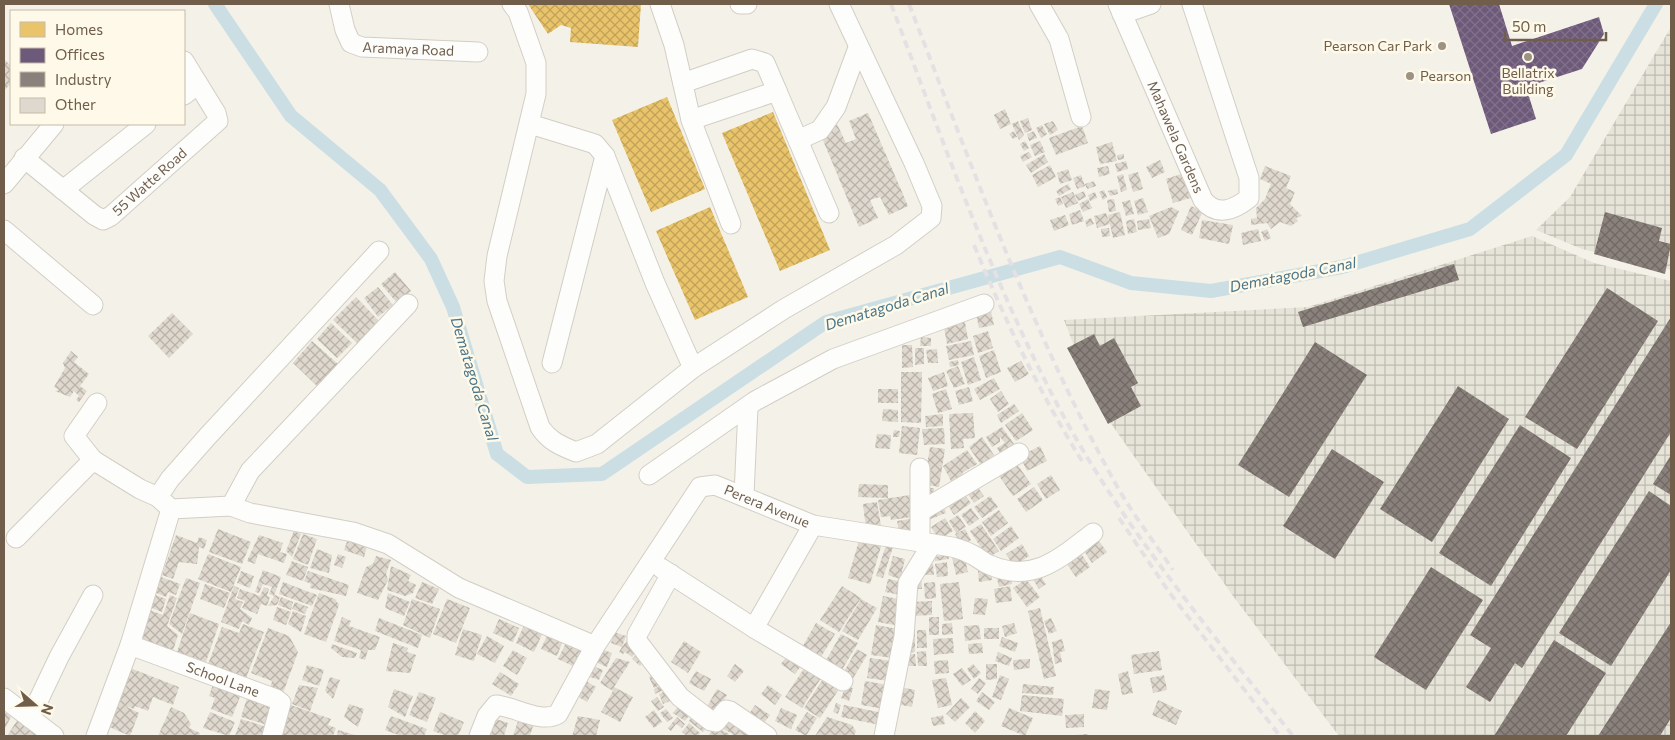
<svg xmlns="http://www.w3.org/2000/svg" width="1675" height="740" font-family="Commissioner,sans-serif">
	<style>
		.industrial { fill: url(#industrial-grid) }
		.homes { fill: url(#homes-cross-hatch) }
		.offices { fill: url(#offices-cross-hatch) }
		.industry { fill: url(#industry-cross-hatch) }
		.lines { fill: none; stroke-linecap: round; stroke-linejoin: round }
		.canal { stroke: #cbdee4; stroke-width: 14 }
		.building { fill: url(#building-cross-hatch) }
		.minor-casing { stroke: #d3cec5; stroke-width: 21 }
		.minor { stroke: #fdfdfc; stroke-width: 19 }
		.rail { stroke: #e4e1e4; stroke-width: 4; stroke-dasharray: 8 5; stroke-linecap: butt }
		.poi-dot { fill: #9e9282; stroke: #fef9e8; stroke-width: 2 }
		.labels { text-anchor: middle; stroke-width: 5; stroke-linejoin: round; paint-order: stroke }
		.poi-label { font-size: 14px; fill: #705e4b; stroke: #fef9e8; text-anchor: end }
		.street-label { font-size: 14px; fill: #705e4b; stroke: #fef9e8 }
		.water-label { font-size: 15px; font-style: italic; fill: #49758a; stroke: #fef9e8 }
	</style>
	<defs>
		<pattern id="industrial-grid" width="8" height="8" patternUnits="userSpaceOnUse" patternTransform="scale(1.25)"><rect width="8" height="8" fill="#e6e3d9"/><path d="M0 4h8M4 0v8" fill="none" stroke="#bfbbb2"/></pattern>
		<pattern id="homes-cross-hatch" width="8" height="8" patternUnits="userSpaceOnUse" patternTransform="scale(1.25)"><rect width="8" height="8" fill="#e9c46a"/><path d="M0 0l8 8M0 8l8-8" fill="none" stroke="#c1a259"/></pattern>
		<pattern id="offices-cross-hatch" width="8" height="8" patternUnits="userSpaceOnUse" patternTransform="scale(1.25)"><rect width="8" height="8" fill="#6d597a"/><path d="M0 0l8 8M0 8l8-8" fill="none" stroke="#82718a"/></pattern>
		<pattern id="industry-cross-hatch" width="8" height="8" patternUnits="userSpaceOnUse" patternTransform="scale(1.25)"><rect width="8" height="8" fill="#8a817c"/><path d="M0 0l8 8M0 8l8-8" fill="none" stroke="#706862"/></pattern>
		<pattern id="building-cross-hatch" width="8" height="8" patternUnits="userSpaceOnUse" patternTransform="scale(1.25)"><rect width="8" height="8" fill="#ded8ce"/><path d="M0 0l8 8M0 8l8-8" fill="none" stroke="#b8b2a9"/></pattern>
	</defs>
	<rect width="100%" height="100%" fill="#f4f2e8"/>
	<g class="industrial">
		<path d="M1671 27V270L1582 249 1536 230 1570 197Z"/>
		<path d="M1532 236 1594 263 1671 281V736H1339L1233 596 1095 401 1064 320 1308 307Z"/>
	</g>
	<g class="homes">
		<path d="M528 4H641L638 47 570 42 571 28 561 25 548 34Z"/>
		<path d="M667 97 705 189 651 212 612 120Z"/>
		<path d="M773 112 830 250 780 271 722 133Z"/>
		<path d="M710 207 748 297 695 320 656 231Z"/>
	</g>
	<path class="offices" d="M1449 4H1499L1512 46 1599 17 1604 34 1582 69 1526 87 1536 119 1491 134Z"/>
	<g class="industry">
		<path d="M1605 212 1662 228 1659 241 1671 244 1665 274 1594 254Z"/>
		<path d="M1454 264 1459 280 1303 327 1298 312Z"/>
		<path d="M1607 288 1658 321 1577 449 1525 417Z"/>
		<path d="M1671 317V432L1522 668 1515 663 1490 702 1466 687 1491 648 1470 635Z"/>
		<path d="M1094 334 1100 346 1114 338 1138 383 1131 387 1141 406 1108 424 1067 348Z"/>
		<path d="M1315 342 1367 375 1289 497 1238 465Z"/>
		<path d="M1458 386 1509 419 1432 542 1380 509Z"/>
		<path d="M1520 425 1571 458 1491 586 1439 553Z"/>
		<path d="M1332 449 1384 482 1335 559 1283 526Z"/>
		<path d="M1671 455V495L1653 484Z"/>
		<path d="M1649 491 1671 506V570L1611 666 1559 633Z"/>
		<path d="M1431 567 1483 600 1426 690 1374 657Z"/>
		<path d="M1671 622V718L1660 736H1598Z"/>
		<path d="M1554 640 1606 673 1566 736H1494Z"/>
	</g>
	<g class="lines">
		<path class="canal" d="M215 4 291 116 380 190 431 259 453 307 497 454 527 477 602 474 826 322 1060 257 1131 283 1211 291 1342 267 1470 229 1566 155 1656 4"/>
	</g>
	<g class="building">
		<path d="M4 59 11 66V83L4 91Z"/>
		<path d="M1005 109 1011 124 1000 129 994 115Z"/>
		<path d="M868 113 908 206 889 215 880 197 870 200 878 218 859 227 820 133 837 124 846 143 856 139 849 121Z"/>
		<path d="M1028 118 1032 130 1025 133 1020 121Z"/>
		<path d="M1018 121 1024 135 1019 140 1012 124Z"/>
		<path d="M1053 121 1058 130 1050 135 1044 124Z"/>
		<path d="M1042 125 1047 134 1041 138 1036 128Z"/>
		<path d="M1082 126 1088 143 1056 155 1049 138Z"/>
		<path d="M1014 131 1017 137 1013 139 1009 134Z"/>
		<path d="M1034 131 1037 138 1029 141 1027 134Z"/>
		<path d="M1025 141 1029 148 1024 151 1020 144Z"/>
		<path d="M1040 141 1045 152 1035 156 1030 145Z"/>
		<path d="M1112 142 1117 161 1100 164 1096 147Z"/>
		<path d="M1029 152 1032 157 1023 162 1020 156Z"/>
		<path d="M1044 154 1048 162 1031 173 1026 165Z"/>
		<path d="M1124 154V159L1118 160 1117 155Z"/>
		<path d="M1160 160 1165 172 1152 178 1146 167Z"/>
		<path d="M1126 161 1128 169 1117 172 1115 164Z"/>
		<path d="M1050 165 1056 177 1038 187 1032 175Z"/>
		<path d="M1108 166 1110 174 1099 177 1097 168Z"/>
		<path d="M1265 166 1291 176 1286 188 1295 192 1290 204 1302 216 1296 218 1298 221 1291 226 1280 222 1271 229 1267 223 1251 225V219L1257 218 1256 208 1265 199 1271 184 1260 179Z"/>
		<path d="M1068 169 1072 180 1060 184 1057 173Z"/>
		<path d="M1138 172 1143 189 1133 192 1128 175Z"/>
		<path d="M1187 172 1194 197 1173 203 1166 179Z"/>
		<path d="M1123 174 1127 190 1121 192 1117 176Z"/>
		<path d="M1081 175 1085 186 1077 189 1073 178Z"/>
		<path d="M1094 181 1096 186 1087 189 1085 184Z"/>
		<path d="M1068 184 1071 189 1059 196 1056 191Z"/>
		<path d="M1117 189 1118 194 1110 196 1108 191Z"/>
		<path d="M1104 190 1107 197 1103 200 1099 192Z"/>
		<path d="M1084 191 1086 197 1078 201 1075 195Z"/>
		<path d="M1073 192 1078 203 1066 208 1061 197Z"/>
		<path d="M1095 192 1097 198 1090 201 1088 195Z"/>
		<path d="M1060 197 1063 204 1058 206 1055 199Z"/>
		<path d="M1143 198 1148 212 1138 215 1134 201Z"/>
		<path d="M1088 199 1092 208 1083 212 1079 204Z"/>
		<path d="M1114 199 1116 211 1109 212 1107 200Z"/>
		<path d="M1130 200 1134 214 1126 216 1122 202Z"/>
		<path d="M1191 206 1203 211 1192 235 1181 230Z"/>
		<path d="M1171 207 1179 211 1169 234 1158 238 1149 216Z"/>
		<path d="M1080 210 1084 221 1072 225 1069 214Z"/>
		<path d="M1120 212 1125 235 1113 238 1108 215Z"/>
		<path d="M1106 213 1110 224 1097 228 1094 216Z"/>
		<path d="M1065 215 1069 225 1054 231 1050 220Z"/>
		<path d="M1091 218 1094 224 1087 227 1085 221Z"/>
		<path d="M1134 219 1137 232 1128 234 1126 221Z"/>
		<path d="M1149 219 1151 228 1138 230 1137 221Z"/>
		<path d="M1202 220 1233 225 1229 244 1199 238Z"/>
		<path d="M1109 228 1110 236 1102 237 1101 229Z"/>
		<path d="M1258 229 1261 241 1243 245 1241 233Z"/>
		<path d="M1267 229 1271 238 1265 241 1261 232Z"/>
		<path d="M395 272 411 291 397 303 381 284Z"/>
		<path d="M378 287 393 305 378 317 364 298Z"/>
		<path d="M356 297 380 322 358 344 333 320Z"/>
		<path d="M990 307 994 325 979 328 975 310Z"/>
		<path d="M172 313 193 334 169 358 148 336Z"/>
		<path d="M964 317 968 339 947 344 943 322Z"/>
		<path d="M331 323 352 343 337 358 317 339Z"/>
		<path d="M988 331 993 348 978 353 973 336Z"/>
		<path d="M921 337 931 338V346H920Z"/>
		<path d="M312 341 338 364 318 387 293 363Z"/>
		<path d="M971 341 974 355 949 360 946 346Z"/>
		<path d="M902 345H912L913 367 902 368Z"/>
		<path d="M915 348H924V364L915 365Z"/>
		<path d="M937 349 938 363H928L926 350Z"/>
		<path d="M994 350 1001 372 986 378 979 356Z"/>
		<path d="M71 351 78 357 74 362 89 374 80 386 87 391 79 402 76 400 79 396 74 391 70 397 55 391 59 390 54 387 65 368 63 363Z"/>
		<path d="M974 357 981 380 968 385 961 362Z"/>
		<path d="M958 360 959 365 950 367 949 362Z"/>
		<path d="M1021 361 1029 374 1015 382 1007 368Z"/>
		<path d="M958 366 965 384 954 388 946 371Z"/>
		<path d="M901 372H922L921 423 901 422Z"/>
		<path d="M944 372 948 386 933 391 928 378Z"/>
		<path d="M994 378 1000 389 980 400 974 389Z"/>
		<path d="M969 387 973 401 959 405 955 391Z"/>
		<rect x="878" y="389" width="20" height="14"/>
		<path d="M946 389 952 409 938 413 932 394Z"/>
		<path d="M1001 391 1009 404 998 412 990 399Z"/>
		<path d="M1014 404 1019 411 1001 423 997 415Z"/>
		<path d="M883 409 898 410V422L882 421Z"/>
		<path d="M973 413 975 438 963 439 964 448 951 449 949 414Z"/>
		<path d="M1022 413 1033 430 1016 441 1005 425Z"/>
		<path d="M943 414V426L926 427 925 416Z"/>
		<path d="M902 426 920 428 917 455 899 453Z"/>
		<path d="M1002 427 1014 444 1000 453 997 448 1005 443 1000 437V442L992 447 986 437Z"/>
		<path d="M944 428 945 444 924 445 922 429Z"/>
		<path d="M894 430 900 431 899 437H893Z"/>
		<path d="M877 434 891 435 890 449 875 448Z"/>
		<path d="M982 437 994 455 990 458 992 462 981 465 969 447Z"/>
		<path d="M1040 446 1047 461 1027 471 1020 456Z"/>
		<path d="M930 447 945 449 939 487 924 484Z"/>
		<path d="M967 450 977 464 962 473 966 479 959 483 956 478 951 481 943 466Z"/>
		<path d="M1014 460 1031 484 1013 496 997 473Z"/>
		<path d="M1051 475 1060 490 1046 499 1037 484Z"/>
		<path d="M974 482 984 496 974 503 964 489Z"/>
		<path d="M859 484 888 485V498L858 497Z"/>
		<path d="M1034 487 1043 500 1026 512 1017 499Z"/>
		<path d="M923 488H934V493L923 497Z"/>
		<path d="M962 491 971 503 954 515 946 502Z"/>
		<path d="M916 494 919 516 891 520 890 516 881 517 878 500Z"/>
		<path d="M990 496 998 507 982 518 974 507Z"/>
		<path d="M877 502 881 526 866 529 863 504Z"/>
		<path d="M943 503 946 513 928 520 925 511Z"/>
		<path d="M971 508 979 519 969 526 961 515Z"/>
		<path d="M999 510 1008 523 991 536 982 522Z"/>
		<path d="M958 515 966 527 956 533 949 521Z"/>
		<path d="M916 518 919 534 900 537 897 521Z"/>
		<path d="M945 518 953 531 939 540 931 527Z"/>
		<path d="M981 524 999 551 988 558 970 531Z"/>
		<path d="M1011 526 1019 538 1001 551 993 539Z"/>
		<path d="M218 529 251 542 242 564 209 552Z"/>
		<path d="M965 529 971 540 962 545 955 534Z"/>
		<path d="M294 531 301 534 292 557 286 551Z"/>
		<path d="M350 533 367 546 364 557 344 550Z"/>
		<path d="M303 534 317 539 308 565 293 559Z"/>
		<path d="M176 535 197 543 199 537 207 540 204 549 199 547 197 564 179 562 173 579 162 575Z"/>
		<path d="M259 535 283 543 280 552 287 554 284 563 258 554 255 564 247 561Z"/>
		<path d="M860 537 882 543 870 584 848 578Z"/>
		<path d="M1096 537 1107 552 1092 563 1082 548Z"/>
		<path d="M1022 544 1029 556 1014 566 1006 554Z"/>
		<path d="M886 545 893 547 883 578 876 576Z"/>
		<path d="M317 549 332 555 329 573 310 568Z"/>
		<path d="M1079 550 1090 567 1076 577 1064 560Z"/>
		<path d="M208 554 241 567 231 592 198 579Z"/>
		<path d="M338 554 346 557 342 568 334 565Z"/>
		<path d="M948 554 949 559 935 561 934 557Z"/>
		<path d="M964 554 968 572 956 575 952 557Z"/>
		<path d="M376 556 391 560 386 574 388 580 378 600 357 593 366 567 373 564Z"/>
		<path d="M893 556 905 559 900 579 888 575Z"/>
		<path d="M292 561 308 567 303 581 286 575Z"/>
		<path d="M947 562 948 576 937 577 935 564Z"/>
		<path d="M933 564 934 575H921V565Z"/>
		<path d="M391 566 411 575 408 581 416 585 413 593 405 596 387 590Z"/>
		<path d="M990 569 992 580 979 582 978 571Z"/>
		<path d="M263 570 281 577 274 596 269 594 272 587 263 584 259 593 255 592Z"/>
		<path d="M241 571 254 576 250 588 237 583Z"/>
		<path d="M308 571 349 585 346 596 310 588 311 584 304 581Z"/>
		<path d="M1039 574 1046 584 1039 589 1032 578Z"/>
		<path d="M156 575 180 584 176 595 168 592 166 597 151 591Z"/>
		<path d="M1010 575 1012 584 999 587 997 579Z"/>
		<path d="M186 578 200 583 182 634 169 624Z"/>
		<path d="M888 579 904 582 901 595 885 592Z"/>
		<path d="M921 579 922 589H912Z"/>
		<path d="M1026 579 1040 597 1027 607 1013 588Z"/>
		<path d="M283 582 317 595 312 606 279 594Z"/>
		<path d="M422 582 439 589 432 604 415 598Z"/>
		<path d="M935 582 936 598 925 599 924 583Z"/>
		<path d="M959 582 963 619 944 621 940 584Z"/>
		<path d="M205 584 230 593 224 608 200 599Z"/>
		<path d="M234 586 239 588 235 599 243 602 240 609 252 618 249 625 242 621 239 629 221 622Z"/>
		<path d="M842 586 861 598 839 632 820 620Z"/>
		<path d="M1010 586 1012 601 996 603 994 589Z"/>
		<path d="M264 587 269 589 267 596 270 597 267 606 261 604 257 614 242 608 245 601 237 598 240 589 260 596Z"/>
		<path d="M151 593 166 599 162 612 146 606Z"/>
		<path d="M319 593 335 599 339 605 326 642 304 634Z"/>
		<path d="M388 593 410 602 404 616 385 608Z"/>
		<path d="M170 595 177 598 167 626 178 635 171 657 134 644 147 609 163 615Z"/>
		<path d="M275 595 280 597 277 605 268 606Z"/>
		<path d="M883 596 904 600 899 626 878 622Z"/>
		<path d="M281 597 293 602 291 610 278 605Z"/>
		<path d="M975 598 988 599 985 615 973 614Z"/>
		<path d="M412 599 440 609 430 638 403 625Z"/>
		<path d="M447 599 470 608 456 643 433 634Z"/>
		<path d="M861 599 877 608 858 640 842 631Z"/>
		<path d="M932 601V615L912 616V602Z"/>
		<path d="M295 602 308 607 305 614 292 609Z"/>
		<path d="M277 607 291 612 286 625 273 620Z"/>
		<path d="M1040 608 1056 676 1044 679 1028 611Z"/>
		<path d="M293 611 306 616 301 632 288 624Z"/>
		<path d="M190 613 219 624 206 662 177 652Z"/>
		<path d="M342 617 351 621 349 626 380 637 375 650H368L365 660 359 658 361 650 334 641Z"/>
		<rect x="929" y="617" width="10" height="18"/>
		<path d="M379 618 422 635 418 648 375 631Z"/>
		<path d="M1051 618 1057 631 1049 634 1044 621Z"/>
		<path d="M499 619 519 628 513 642 493 633Z"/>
		<path d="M526 621 544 630 534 652 516 643Z"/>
		<path d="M816 623 835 634 818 662 800 651Z"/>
		<path d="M952 623 953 634 942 635V624Z"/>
		<path d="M1014 623 1017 633 1005 637 1002 626Z"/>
		<path d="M243 624 264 632 246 678 207 667 222 627 239 633Z"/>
		<path d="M876 625 898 629 893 658 871 655Z"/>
		<path d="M979 625 981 639 965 641 964 626Z"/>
		<path d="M268 628 289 636 298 652 283 693 270 688 272 681 251 673Z"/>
		<path d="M906 628H915V652L907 653Z"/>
		<rect x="984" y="628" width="15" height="11"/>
		<path d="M463 629 482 635 474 661 455 655Z"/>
		<path d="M917 630H926L927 648H917Z"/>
		<path d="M549 631 564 638 557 656 541 649Z"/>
		<path d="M614 632 626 636 622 647 628 639 639 647 632 657 625 652 623 654 619 652 622 647 611 643Z"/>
		<path d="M841 634 858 643 840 673 824 664Z"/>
		<path d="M487 636 504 646 495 663 477 654Z"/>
		<path d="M1002 637 1018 643 1015 652 999 646Z"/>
		<path d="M953 638 954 653 934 655 933 639Z"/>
		<path d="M1062 639 1065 651 1060 652 1062 662 1055 664 1052 642Z"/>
		<path d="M567 641 582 648 573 666 558 659Z"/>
		<path d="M684 641 701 652 688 673 671 662Z"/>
		<path d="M393 643 408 648 407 652 416 655 410 673 386 671Z"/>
		<path d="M982 643 983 653 969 654 968 644Z"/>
		<path d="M332 644 357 653 355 658 342 657 331 648Z"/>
		<path d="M596 647 612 653 607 667 591 660Z"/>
		<path d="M857 649 867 655 852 680 842 675Z"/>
		<path d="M513 650 527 658 517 675 503 666Z"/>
		<path d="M640 650 647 657 640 666 632 659Z"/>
		<path d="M926 651 927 666H918L917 652Z"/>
		<path d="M1159 651 1162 670 1134 674 1131 655Z"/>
		<path d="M998 652 1012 658 1009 666 995 661Z"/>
		<path d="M915 654 916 666H905V655Z"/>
		<path d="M787 656 801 666 795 674 781 664Z"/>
		<path d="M616 658 630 662 614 687 633 697 620 722 601 712 613 691 600 683Z"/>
		<path d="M870 658 892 661 889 681 867 678Z"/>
		<path d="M1030 659V668L1014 670 1013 660Z"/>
		<path d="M948 660 949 673 935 674 934 661Z"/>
		<path d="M735 664 744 671 735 682 727 676Z"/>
		<path d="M807 664 823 675 802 708 785 697Z"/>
		<path d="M973 664 981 673 974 679 967 669Z"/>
		<path d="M986 664H997V679L986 680Z"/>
		<path d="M307 665 324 670 319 686 302 680Z"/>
		<path d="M590 665 603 670 599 680 584 675Z"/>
		<path d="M130 668 179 687 173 705 153 697 148 711 135 706 134 709 123 705 139 713 130 736 107 726Z"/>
		<path d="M962 668 971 680 962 686 953 674Z"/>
		<path d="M696 671 711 679 704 691 689 683Z"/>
		<path d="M1128 671 1133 693 1122 695 1118 674Z"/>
		<path d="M500 672 519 684 511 696 492 684Z"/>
		<path d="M658 672 664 683 654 688 649 677Z"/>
		<path d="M1000 675 1009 679 1001 700 992 697Z"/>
		<path d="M1164 675 1167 690 1153 693 1150 678Z"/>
		<path d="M825 676 841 686 820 718 804 708Z"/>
		<path d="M330 677 340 680 333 699 325 691Z"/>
		<path d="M581 678 596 687 587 702 572 693Z"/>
		<path d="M946 678 952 705 938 708 932 680Z"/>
		<path d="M979 678 986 683 978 694 971 689Z"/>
		<path d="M865 681 888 685 884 709 861 705Z"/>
		<path d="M214 682 242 692 232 717 211 709 215 698 209 696Z"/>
		<path d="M664 684 666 689 655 694 654 689Z"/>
		<path d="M1023 684 1054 687 1053 695 1022 693Z"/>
		<path d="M299 685 318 688 310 711 292 704Z"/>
		<path d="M768 685 782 695 775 705 761 694Z"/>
		<path d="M846 686 853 688 849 701 841 698Z"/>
		<path d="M900 687 915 690 912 707 897 704Z"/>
		<path d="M394 689 413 696 405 717 388 707Z"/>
		<path d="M717 689 727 695 714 715 705 710Z"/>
		<path d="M1095 689 1110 691 1107 710 1092 708Z"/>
		<path d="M668 690 672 700 663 704 659 694Z"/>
		<path d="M419 692 436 698 427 722 409 715Z"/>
		<path d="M982 692 995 702 989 710 976 701Z"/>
		<path d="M1022 695 1064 699 1062 716 1020 711Z"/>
		<path d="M657 697 664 707 658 711 651 701Z"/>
		<path d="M247 698 273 707 267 725 241 717Z"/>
		<path d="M961 698 970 707 955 722 946 714Z"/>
		<path d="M1158 700 1182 711 1176 725 1152 715Z"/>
		<path d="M836 703 841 705 838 714 833 712Z"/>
		<path d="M288 704 331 719 328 725 336 728 333 736H277Z"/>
		<path d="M349 704 364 709 358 727 344 717Z"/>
		<path d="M680 704 691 713 685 721 673 713Z"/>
		<path d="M755 705 770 715 761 727 747 717Z"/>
		<path d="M844 705 883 713 880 725 841 717Z"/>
		<path d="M171 707 184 713 191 724 189 728 200 733 199 736H158Z"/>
		<path d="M781 708 797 715 791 729 775 721Z"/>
		<path d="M1009 708 1033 718 1025 736 1001 726Z"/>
		<path d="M666 709 673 718 667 722 660 713Z"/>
		<path d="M654 710 662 722 654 728 645 717Z"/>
		<path d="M975 711 985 721 975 733 965 723Z"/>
		<path d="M4 712 11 717 4 730Z"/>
		<path d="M210 712 235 722 229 736 203 728Z"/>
		<path d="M440 712 464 722 458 736H447L433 731Z"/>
		<path d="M807 712 817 718 806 736 795 730Z"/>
		<path d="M695 714 708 725 703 732 689 721Z"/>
		<path d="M726 714 740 720 734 732 741 721 752 728 747 736H732L733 734 719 727Z"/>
		<path d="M1084 714V727L1066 728 1065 715Z"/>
		<path d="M520 715 535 719 530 736H513Z"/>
		<path d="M943 715 945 724 933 726 931 718Z"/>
		<path d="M391 716 427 729 424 736H401L385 730Z"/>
		<path d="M578 716 600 720 596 736H572Z"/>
		<path d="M677 717 685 724 682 728 676 724 671 731 668 728Z"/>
		<path d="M827 717 852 725 856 731 854 736H815Z"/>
		<path d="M18 719 42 736H7Z"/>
		<path d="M241 719 267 727 264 736H235Z"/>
		<path d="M496 719 508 723 504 736H490Z"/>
		<path d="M689 723 700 733 698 736H687L682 732Z"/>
		<path d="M715 726 729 734 727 736H708Z"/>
		<path d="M338 730 358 736H337Z"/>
		<path d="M1088 734V736H1074V735Z"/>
	</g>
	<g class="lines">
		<g class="minor-casing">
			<g id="minor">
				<path id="s1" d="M339 4 345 30 351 43 362 47 478 52"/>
				<path d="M512 4 518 12 536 63V94L497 256 494 281 497 301 540 427C549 441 561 446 576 452L597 444 693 368 784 309 896 245 931 218 932 206 914 163 839 4"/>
				<path d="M660 4 674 45 691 120 777 91 829 213"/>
				<path d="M740 4H747"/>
				<path d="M1039 4 1059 39 1081 117"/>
				<path id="s2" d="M1118 4 1203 200C1217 217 1234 210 1249 198V178L1192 4"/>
				<path d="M1122 14 1151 4"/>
				<path d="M683 83 752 59 765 63 777 91"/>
				<path d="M184 95 198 84"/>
				<path d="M691 120 731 224"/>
				<path d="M530 124 595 144 605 156 655 283 693 368"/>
				<path d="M798 140 820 130 836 107 858 48"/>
				<path id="s3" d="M24 158 94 215 103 220 111 216 218 121 216 113 184 61"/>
				<path d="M4 184 54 124"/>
				<path d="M63 190 146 124"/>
				<path d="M4 230 93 305"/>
				<path d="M552 363 605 156"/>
				<path d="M93 460 74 436 97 403"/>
				<path d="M920 468V542"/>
				<path d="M649 475 755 401 833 359 984 304"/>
				<path d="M744 495 748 408"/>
				<path d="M231 506 250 471 408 304"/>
				<path d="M171 509 231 506 250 513 353 532 388 544 459 588 595 646"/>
				<path d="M921 511 1019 453"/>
				<path d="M16 538 93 460 140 489 158 497"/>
				<path d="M661 568 754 628 843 681"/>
				<path d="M671 574 637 635V641L680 697 711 721 716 722 726 710 730 711 767 736"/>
				<path d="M754 628 813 525"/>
				<path id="s4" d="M130 645 276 699 281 703 272 736"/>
				<path d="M4 698 54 736"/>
				<path d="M30 718 59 657 93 595"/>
				<path d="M96 736 130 645 171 509 158 497 170 479 207 437 379 251"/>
				<path id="s5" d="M479 736 487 716 496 705C516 707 541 724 558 714L595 646 700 487 715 485 813 525 952 547C959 549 966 551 973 555 979 558 984 563 990 565 1033 584 1060 558 1093 533"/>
				<path d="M884 736 904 636 908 583 932 544"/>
			</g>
		</g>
		<use href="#minor" class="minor"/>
		<g class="rail">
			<path d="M891 4C942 138 989 274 1056 402 1119 523 1209 629 1293 736"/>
			<path d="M909 4C971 164 1030 328 1113 479 1130 511 1153 540 1173 570"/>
			<path d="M974 245C1005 320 1039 392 1082 461"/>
			<path d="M1119 518 1169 592 1280 736"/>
		</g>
	</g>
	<g class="poi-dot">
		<circle cx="1442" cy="46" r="5"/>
		<circle cx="1528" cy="57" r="5"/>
		<circle cx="1410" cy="76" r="5"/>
	</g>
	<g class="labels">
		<g class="poi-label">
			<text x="1432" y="51">Pearson Car Park</text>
			<text x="1528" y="78" text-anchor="middle">Bellatrix<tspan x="1528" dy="16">Building</tspan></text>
			<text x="1420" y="81" text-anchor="start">Pearson</text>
		</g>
		<g class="street-label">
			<text dy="5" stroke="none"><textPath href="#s1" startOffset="99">Aramaya Road</textPath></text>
			<text dy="5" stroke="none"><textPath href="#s2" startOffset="145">Mahawela Gardens</textPath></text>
			<text dy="5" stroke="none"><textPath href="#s3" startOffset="161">55 Watte Road</textPath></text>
			<text dy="5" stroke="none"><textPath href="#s5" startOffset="439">Perera Avenue</textPath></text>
			<text dy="5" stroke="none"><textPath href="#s4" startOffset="99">School Lane</textPath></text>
		</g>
		<g class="water-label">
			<text transform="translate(1293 275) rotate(-11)" y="5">Dematagoda Canal</text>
			<text transform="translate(887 307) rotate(-17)" y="5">Dematagoda Canal</text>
			<text transform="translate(474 379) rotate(73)" y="5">Dematagoda Canal</text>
		</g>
	</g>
	<rect width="1675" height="740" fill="none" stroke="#705e4b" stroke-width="10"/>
	<rect x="10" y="10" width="175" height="115" fill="#fef9e8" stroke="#c5bba9"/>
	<rect x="20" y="22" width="25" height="15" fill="#e9c46a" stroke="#c5bba9"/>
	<text x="55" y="35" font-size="15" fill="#705e4b">Homes</text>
	<rect x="20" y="48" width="25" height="15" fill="#6d597a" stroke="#c5bba9"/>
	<text x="55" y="60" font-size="15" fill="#705e4b">Offices</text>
	<rect x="20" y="72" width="25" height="15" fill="#8a817c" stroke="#c5bba9"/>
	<text x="55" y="85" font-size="15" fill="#705e4b">Industry</text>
	<rect x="20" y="98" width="25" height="15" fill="#ded8ce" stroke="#c5bba9"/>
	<text x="55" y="110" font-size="15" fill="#705e4b">Other</text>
	<g transform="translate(35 705) rotate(110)" stroke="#fef9e8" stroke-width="4" paint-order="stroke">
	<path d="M0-4L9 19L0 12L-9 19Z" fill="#705e4b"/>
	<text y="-8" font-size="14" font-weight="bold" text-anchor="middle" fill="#705e4b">N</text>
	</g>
	<path d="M1505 32v8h101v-8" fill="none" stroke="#705e4b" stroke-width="2.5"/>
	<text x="1512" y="32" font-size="15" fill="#705e4b" stroke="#fef9e8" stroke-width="4" paint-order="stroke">50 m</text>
</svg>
